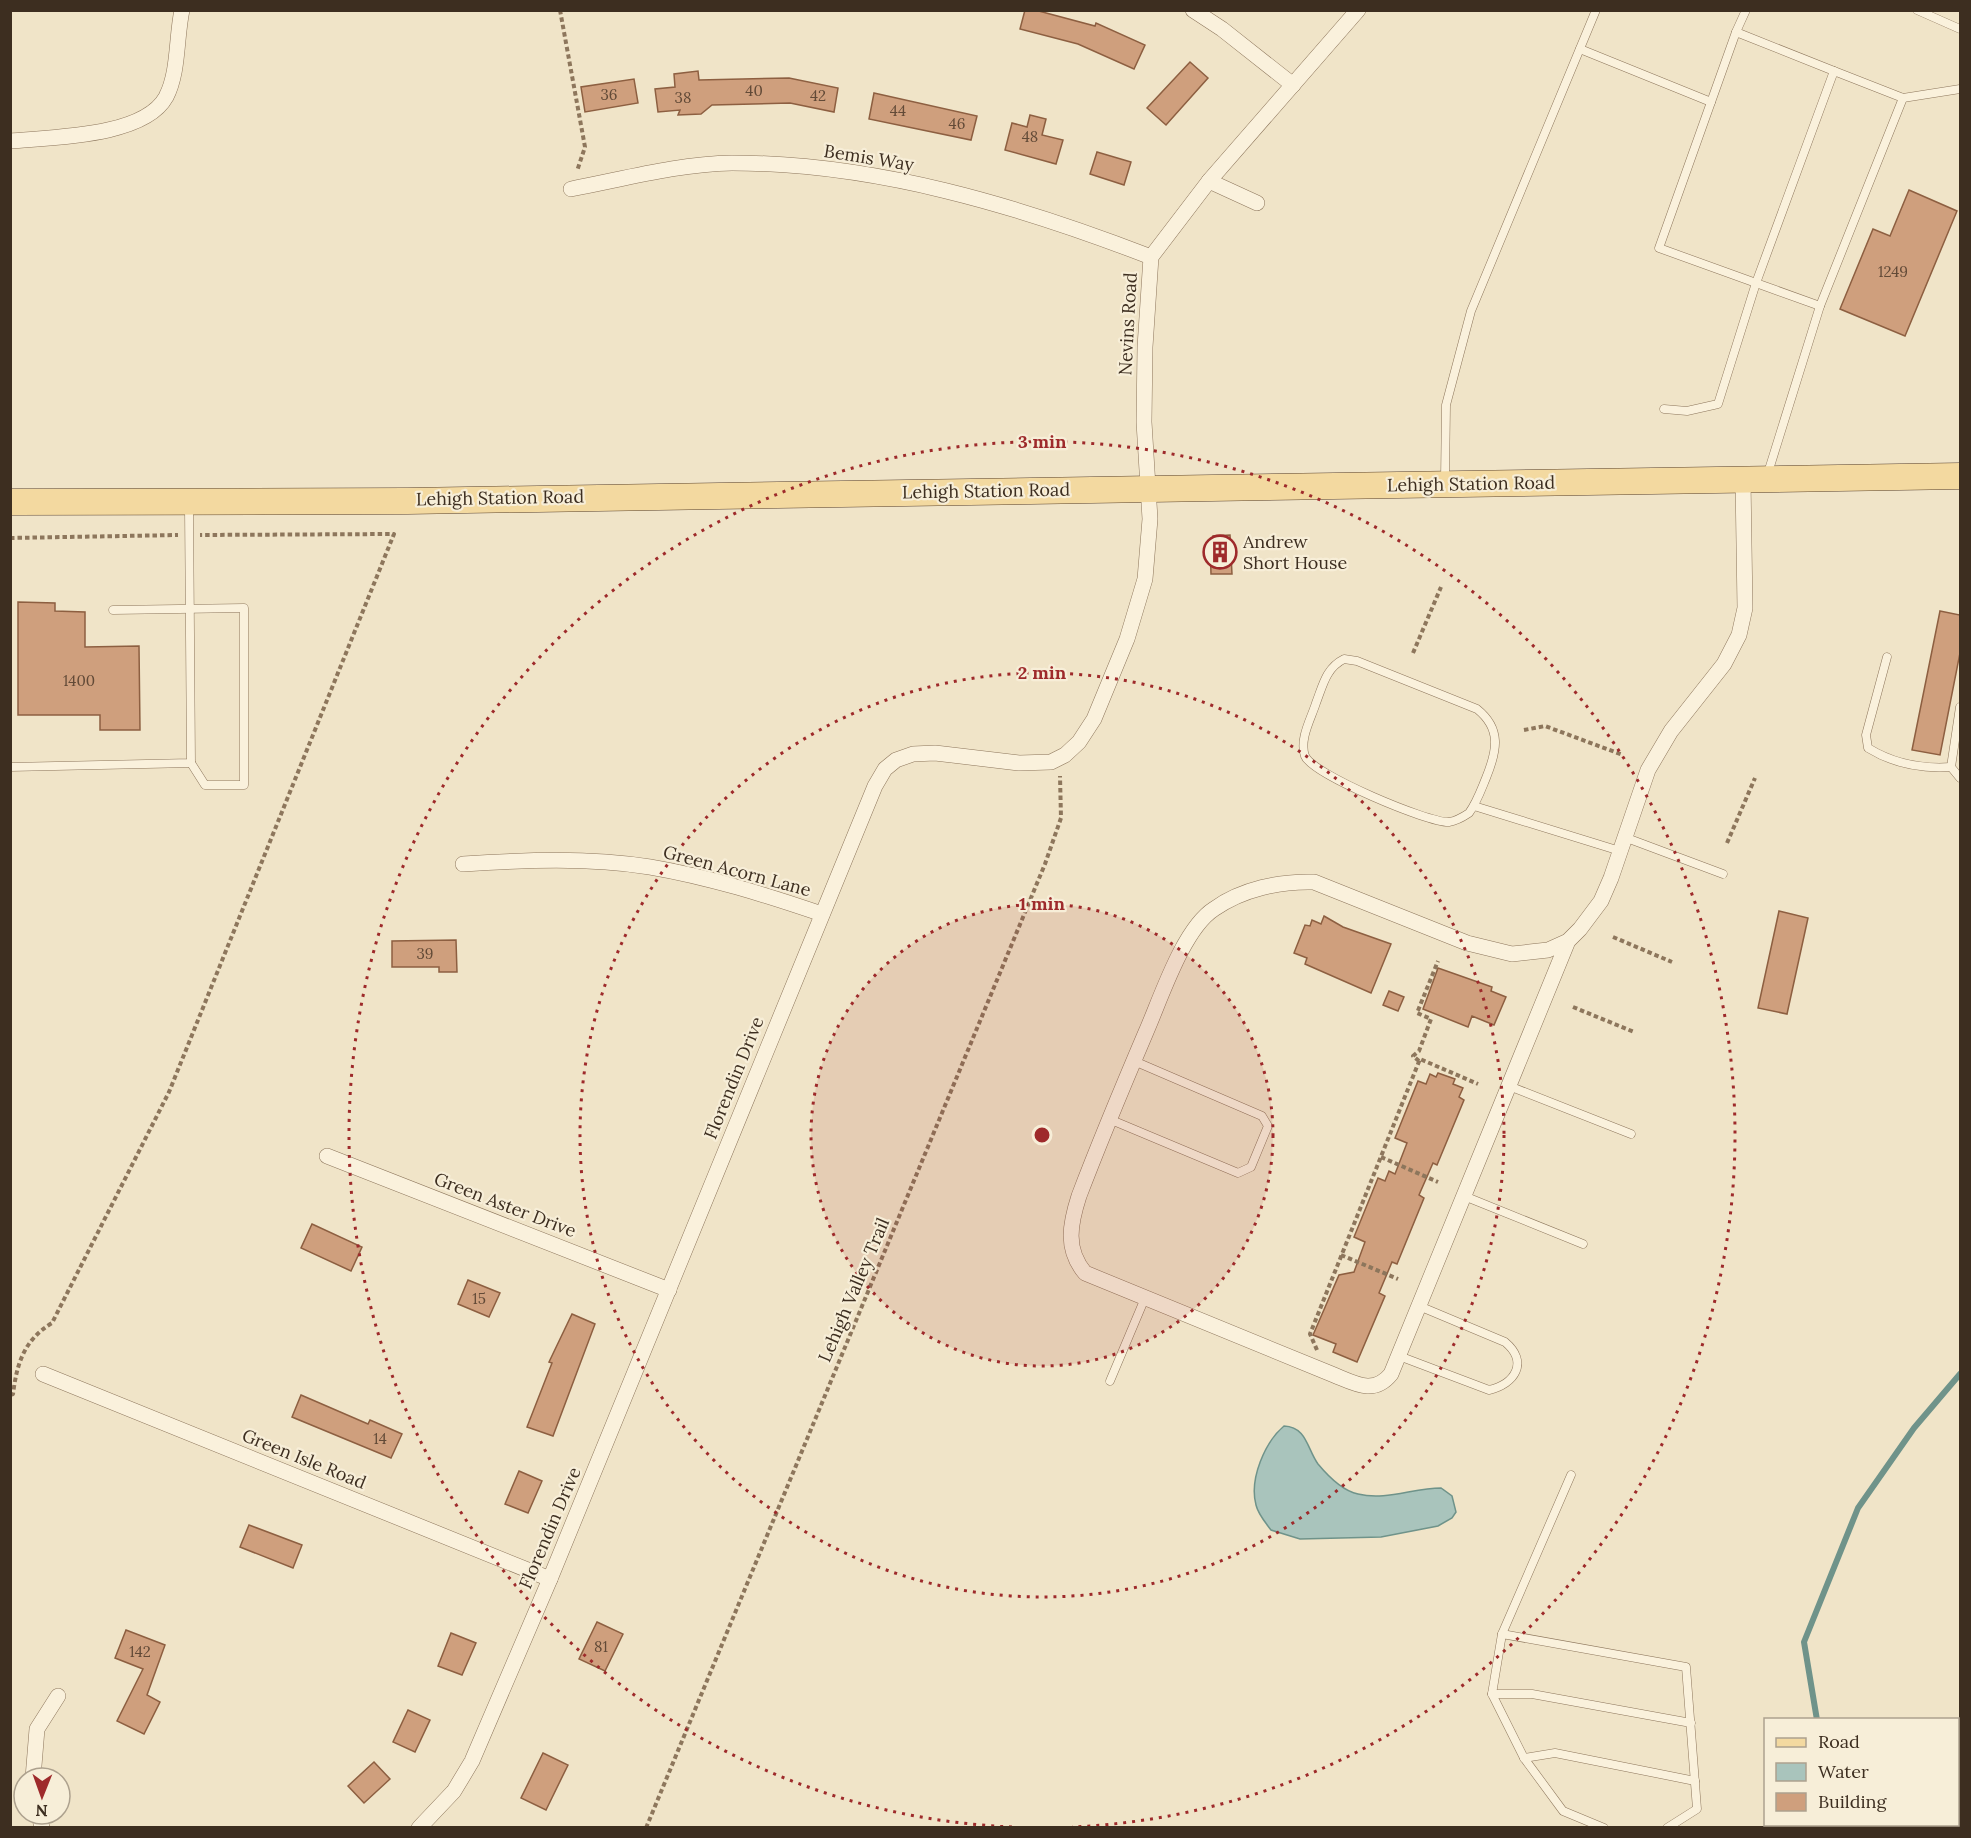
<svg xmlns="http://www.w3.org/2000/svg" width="1971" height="1838" font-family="Lora,serif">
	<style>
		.water { fill: #a9c4bc; stroke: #6f938a; stroke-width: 1.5 }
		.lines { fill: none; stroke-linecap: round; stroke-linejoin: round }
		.stream { stroke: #6f938a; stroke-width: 6 }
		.building { fill: #cf9f7d; stroke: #8d5f41; stroke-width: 1.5 }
		.lane-casing { stroke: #8d765c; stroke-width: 9 }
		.street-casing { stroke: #8d765c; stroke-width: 16 }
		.primary-casing { stroke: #5b4430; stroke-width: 27 }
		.path { stroke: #8d765c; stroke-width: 4; stroke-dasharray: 4.5 3; stroke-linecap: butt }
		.lane { stroke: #faf1dc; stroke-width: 8 }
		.street { stroke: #faf1dc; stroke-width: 15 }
		.primary { stroke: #f3d9a0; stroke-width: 26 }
		.ring { fill: none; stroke: #9e2a2b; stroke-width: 3; stroke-dasharray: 3 6 }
		.labels { text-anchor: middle; stroke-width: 4.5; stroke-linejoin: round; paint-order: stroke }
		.number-label { font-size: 15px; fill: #624a37 }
		.street-label { font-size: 18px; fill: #3d2e20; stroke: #f7eed8 }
		.poi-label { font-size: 18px; fill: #3d2e20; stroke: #f7eed8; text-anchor: start }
		.centre { fill: #9e2a2b; stroke: #f7eed8; stroke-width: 3 }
		.ring-label { font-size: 18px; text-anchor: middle; font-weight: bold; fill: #9e2a2b; stroke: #f7eed8; stroke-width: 4.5; stroke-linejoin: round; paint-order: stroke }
	</style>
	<rect width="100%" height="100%" fill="#f0e4c8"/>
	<path class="water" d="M1284 1426C1307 1427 1307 1449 1318 1464 1328 1476 1343 1491 1358 1494 1386 1501 1413 1488 1441 1488L1452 1496 1456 1512 1452 1518 1438 1526 1381 1537 1300 1539 1271 1530C1265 1522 1258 1514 1256 1505 1249 1479 1265 1442 1284 1426Z"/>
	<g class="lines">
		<g class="stream">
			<path d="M1817 1720 1804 1642 1858 1508 1914 1428 1960 1374"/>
			<path d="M1834 1824 1835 1828"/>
		</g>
	</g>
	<g class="building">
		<path d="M1025 10H1035L1095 26 1096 23 1145 45 1134 69 1078 44 1020 29Z"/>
		<path d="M1190 62 1208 78 1166 125 1147 108Z"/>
		<path d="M698 71 699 80 789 78 838 88 834 112 790 103 712 105 701 114 678 115 680 110 658 112 655 89 675 87 674 74Z"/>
		<path d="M634 79 638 103 585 112 581 87Z"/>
		<path d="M874 93 977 116 971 140 869 119Z"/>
		<path d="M1030 115 1046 119 1042 135 1063 140 1056 164 1005 150 1012 123 1027 127Z"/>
		<path d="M1097 152 1131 162 1124 185 1090 174Z"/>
		<path d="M1909 190 1957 211 1905 336 1840 309 1873 229 1890 236Z"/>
		<path d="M1230 535 1232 574H1211L1210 541H1213V536Z"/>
		<path d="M18 602 55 603V611L85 612V647L139 646 140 730H100V715H18Z"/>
		<path d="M1940 611 1960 615V653L1940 755 1912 750Z"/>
		<path d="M1779 911 1808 918 1787 1014 1758 1008Z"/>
		<path d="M1324 916 1343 927 1391 944 1371 993 1305 964 1307 958 1294 953 1305 925 1310 926 1312 920 1321 924Z"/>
		<path d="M456 940 457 972H439V967H392V941Z"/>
		<path d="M1438 968 1492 987 1491 991 1506 997 1494 1025 1472 1016 1468 1027 1423 1009Z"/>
		<path d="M1389 991 1404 997 1398 1011 1383 1005Z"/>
		<path d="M1438 1073 1455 1079 1453 1084 1463 1088 1459 1097 1464 1100 1437 1165 1433 1163 1419 1195 1424 1198 1397 1264 1392 1262 1379 1293 1385 1296 1357 1362 1333 1352 1336 1344 1313 1335 1339 1275 1354 1272 1365 1242 1354 1237 1378 1178 1385 1181 1389 1171 1395 1174 1407 1143 1395 1138 1418 1081 1426 1084 1430 1074 1436 1077Z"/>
		<path d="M312 1224 362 1247 351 1271 301 1248Z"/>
		<path d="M468 1280 500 1293 489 1317 458 1304Z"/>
		<path d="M572 1314 595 1324 553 1436 527 1427 552 1363 549 1362Z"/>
		<path d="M301 1395 368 1424 370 1420 402 1434 391 1458 292 1417Z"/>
		<path d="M519 1471 542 1481 528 1513 505 1504Z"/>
		<path d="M249 1525 302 1545 293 1568 240 1547Z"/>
		<path d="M597 1622 623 1634 605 1671 579 1659Z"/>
		<path d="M126 1630 165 1645 147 1695 160 1702 144 1734 117 1721 143 1669 115 1658Z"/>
		<path d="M451 1633 476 1643 462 1675 438 1666Z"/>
		<path d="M408 1710 430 1720 415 1752 393 1742Z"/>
		<path d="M543 1753 568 1765 546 1810 521 1798Z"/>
		<path d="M374 1762 390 1779 364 1803 348 1786Z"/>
	</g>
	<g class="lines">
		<g class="lane-casing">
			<g id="lane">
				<path d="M1917 10 1960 29"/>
				<path d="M1736 32 1746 10"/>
				<path d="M1580 49 1711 102"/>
				<path d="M1820 306 1903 98"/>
				<path d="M1664 409 1687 411 1718 404 1756 283 1659 248 1736 32 1834 71"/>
				<path d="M1767 476 1820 306 1756 283 1834 71 1903 98 1960 89"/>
				<path d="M1445 480 1446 405 1471 311 1596 10"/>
				<path d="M113 610 244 608V785H205L191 763"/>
				<path d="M1887 657 1866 735 1868 748C1894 764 1921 769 1951 767"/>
				<path d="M1344 659 1357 661 1477 709C1502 729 1497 751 1486 778 1481 790 1477 802 1469 813 1463 817 1456 821 1449 822 1428 823 1312 774 1305 756 1299 739 1311 719 1316 703 1323 685 1326 668 1344 659Z"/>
				<path d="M1960 707 1951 767 1960 778"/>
				<path d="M10 767 191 763 189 506"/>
				<path d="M1474 806 1620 851"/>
				<path d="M1624 837 1723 874"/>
				<path d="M1509 1086 1631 1134"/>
				<path d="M1109 1119 1238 1173 1251 1167 1268 1126 1262 1116 1134 1061"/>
				<path d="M1464 1196 1583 1244"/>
				<path d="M1399 1356 1489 1390C1515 1384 1529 1362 1505 1342L1419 1306"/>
				<path d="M1110 1381 1145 1298"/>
				<path d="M1502 1634 1571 1475"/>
				<path d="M1492 1694H1532L1691 1723"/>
				<path d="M1524 1758 1555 1753 1695 1781"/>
				<path d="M1604 1828 1563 1811 1524 1758 1492 1694 1502 1634 1686 1667 1697 1809 1667 1828"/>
			</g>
		</g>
		<g class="street-casing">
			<g id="street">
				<path d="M1193 10 1222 29 1293 85"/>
				<path d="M10 141C52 137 144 137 166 97 179 72 176 38 182 10"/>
				<path d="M1209 181 1257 203"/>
				<path d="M571 189C624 179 678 164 732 163 876 163 1019 206 1151 257"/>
				<path d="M463 864C525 860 588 857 650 867 709 877 766 895 822 914"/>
				<path d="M1568 941 1391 1374C1374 1395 1356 1384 1334 1375L1085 1273C1065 1249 1070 1224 1079 1196 1100 1141 1123 1086 1146 1032 1161 998 1183 929 1214 909 1242 889 1280 881 1314 882L1467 943 1512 954 1548 950 1568 941 1580 929 1601 901 1611 878 1648 770 1671 731 1724 664 1739 635 1745 608 1743 480"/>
				<path d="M327 1156 669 1290"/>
				<path d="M43 1374 550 1579"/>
				<path d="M33 1778 37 1729 58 1696"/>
				<path d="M39 1814 42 1828"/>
				<path d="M419 1828 454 1791 472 1761 550 1579 875 786 885 769 896 760 913 754 935 753 1019 763 1051 762 1065 755 1079 742 1094 719 1127 639 1145 579 1150 519 1144 422 1145 347 1151 257 1209 181 1358 10"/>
			</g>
		</g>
		<g class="primary-casing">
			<path id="primary" d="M10 502 408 501 1960 476"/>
		</g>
		<g class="path">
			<path d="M560 10 585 147 577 171"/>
			<path d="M10 538 178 535"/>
			<path d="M1413 653 1441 587"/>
			<path d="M1524 730 1545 726 1623 755"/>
			<path d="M1727 843 1755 778"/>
			<path d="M1613 937 1672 962"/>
			<path d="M1573 1007 1634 1032"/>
			<path d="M1419 1061 1413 1056 1419 1051 1431 1019 1417 1013 1438 961"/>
			<path d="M1381 1157 1438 1182"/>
			<path d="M1341 1255 1398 1279"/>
			<path d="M1317 1350 1310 1334 1420 1059 1478 1084"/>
			<path d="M10 1395 13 1394C17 1363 24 1340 52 1323L169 1092 394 534 200 535"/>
			<path d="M646 1828 1045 864 1061 818 1060 776"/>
		</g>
		<use href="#lane" class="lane"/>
		<use href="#street" class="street"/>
		<use href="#primary" class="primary"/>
	</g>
	<circle cx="1042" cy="1135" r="231" fill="#9e2a2b" fill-opacity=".12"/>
	<g class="ring">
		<circle cx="1042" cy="1135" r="231"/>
		<circle cx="1042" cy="1135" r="462"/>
		<path d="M1012 1827A693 693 0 1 1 1072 1827"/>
	</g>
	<defs>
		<g id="building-ring" transform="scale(1.725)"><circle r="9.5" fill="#f7eed8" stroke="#9e2a2b" stroke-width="1.5"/><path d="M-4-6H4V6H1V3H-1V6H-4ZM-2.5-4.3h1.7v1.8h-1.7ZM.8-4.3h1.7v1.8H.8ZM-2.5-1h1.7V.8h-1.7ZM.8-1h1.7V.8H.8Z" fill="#9e2a2b"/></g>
	</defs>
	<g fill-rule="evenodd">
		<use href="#building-ring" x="1220" y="552"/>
	</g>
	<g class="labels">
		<g class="number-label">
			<text x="754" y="96">40</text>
			<text x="609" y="100">36</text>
			<text x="818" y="101">42</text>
			<text x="683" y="103">38</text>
			<text x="898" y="116">44</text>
			<text x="957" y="129">46</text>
			<text x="1030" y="142">48</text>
			<text x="1893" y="277">1249</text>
			<text x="79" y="686">1400</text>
			<text x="425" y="959">39</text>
			<text x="479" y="1304">15</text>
			<text x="380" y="1444">14</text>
			<text x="601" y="1652">81</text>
			<text x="140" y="1657">142</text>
		</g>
		<g class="street-label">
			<text transform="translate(869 158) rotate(9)" y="6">Bemis Way</text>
			<text transform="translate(1128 324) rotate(-87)" y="6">Nevins Road</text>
			<text transform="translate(1471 484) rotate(-1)" y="6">Lehigh Station Road</text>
			<text transform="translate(986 491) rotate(-1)" y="6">Lehigh Station Road</text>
			<text transform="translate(500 498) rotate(-1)" y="6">Lehigh Station Road</text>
			<text transform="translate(737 871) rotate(15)" y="6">Green Acorn Lane</text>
			<text transform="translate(734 1078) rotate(-68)" y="6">Florendin Drive</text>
			<text transform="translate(505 1205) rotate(21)" y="6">Green Aster Drive</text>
			<text transform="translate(854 1290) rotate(-67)" y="6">Lehigh Valley Trail</text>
			<text transform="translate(304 1459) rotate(22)" y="6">Green Isle Road</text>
			<text transform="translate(550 1528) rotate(-67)" y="6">Florendin Drive</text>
		</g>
		<g class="poi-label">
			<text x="1243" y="548">Andrew<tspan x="1243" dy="21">Short House</tspan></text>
		</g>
	</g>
	<circle cx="1042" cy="1135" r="9" class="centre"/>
	<g class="ring-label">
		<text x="1042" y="448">3 min</text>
		<text x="1042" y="679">2 min</text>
		<text x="1042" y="910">1 min</text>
	</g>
	<rect width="1971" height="1838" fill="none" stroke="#3d2e20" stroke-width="24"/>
	<rect x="1764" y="1718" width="195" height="108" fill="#f7eed8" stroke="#ada18e" stroke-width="1.5"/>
	<rect x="1776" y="1738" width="30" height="9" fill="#f3d9a0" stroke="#ada18e" stroke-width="1.5"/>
	<text x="1818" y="1748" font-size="18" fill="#3d2e20">Road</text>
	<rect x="1776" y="1763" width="30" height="18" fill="#a9c4bc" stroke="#ada18e" stroke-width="1.5"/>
	<text x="1818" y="1778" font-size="18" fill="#3d2e20">Water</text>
	<rect x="1776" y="1793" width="30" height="18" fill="#cf9f7d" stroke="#ada18e" stroke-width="1.5"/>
	<text x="1818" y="1808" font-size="18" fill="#3d2e20">Building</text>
	<g transform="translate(42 1796) rotate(181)"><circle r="28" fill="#f7eed8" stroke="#ada18e" stroke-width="1.5"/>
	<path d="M0-4.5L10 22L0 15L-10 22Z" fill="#9e2a2b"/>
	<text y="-9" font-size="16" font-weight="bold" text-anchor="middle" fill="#3d2e20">N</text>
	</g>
</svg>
